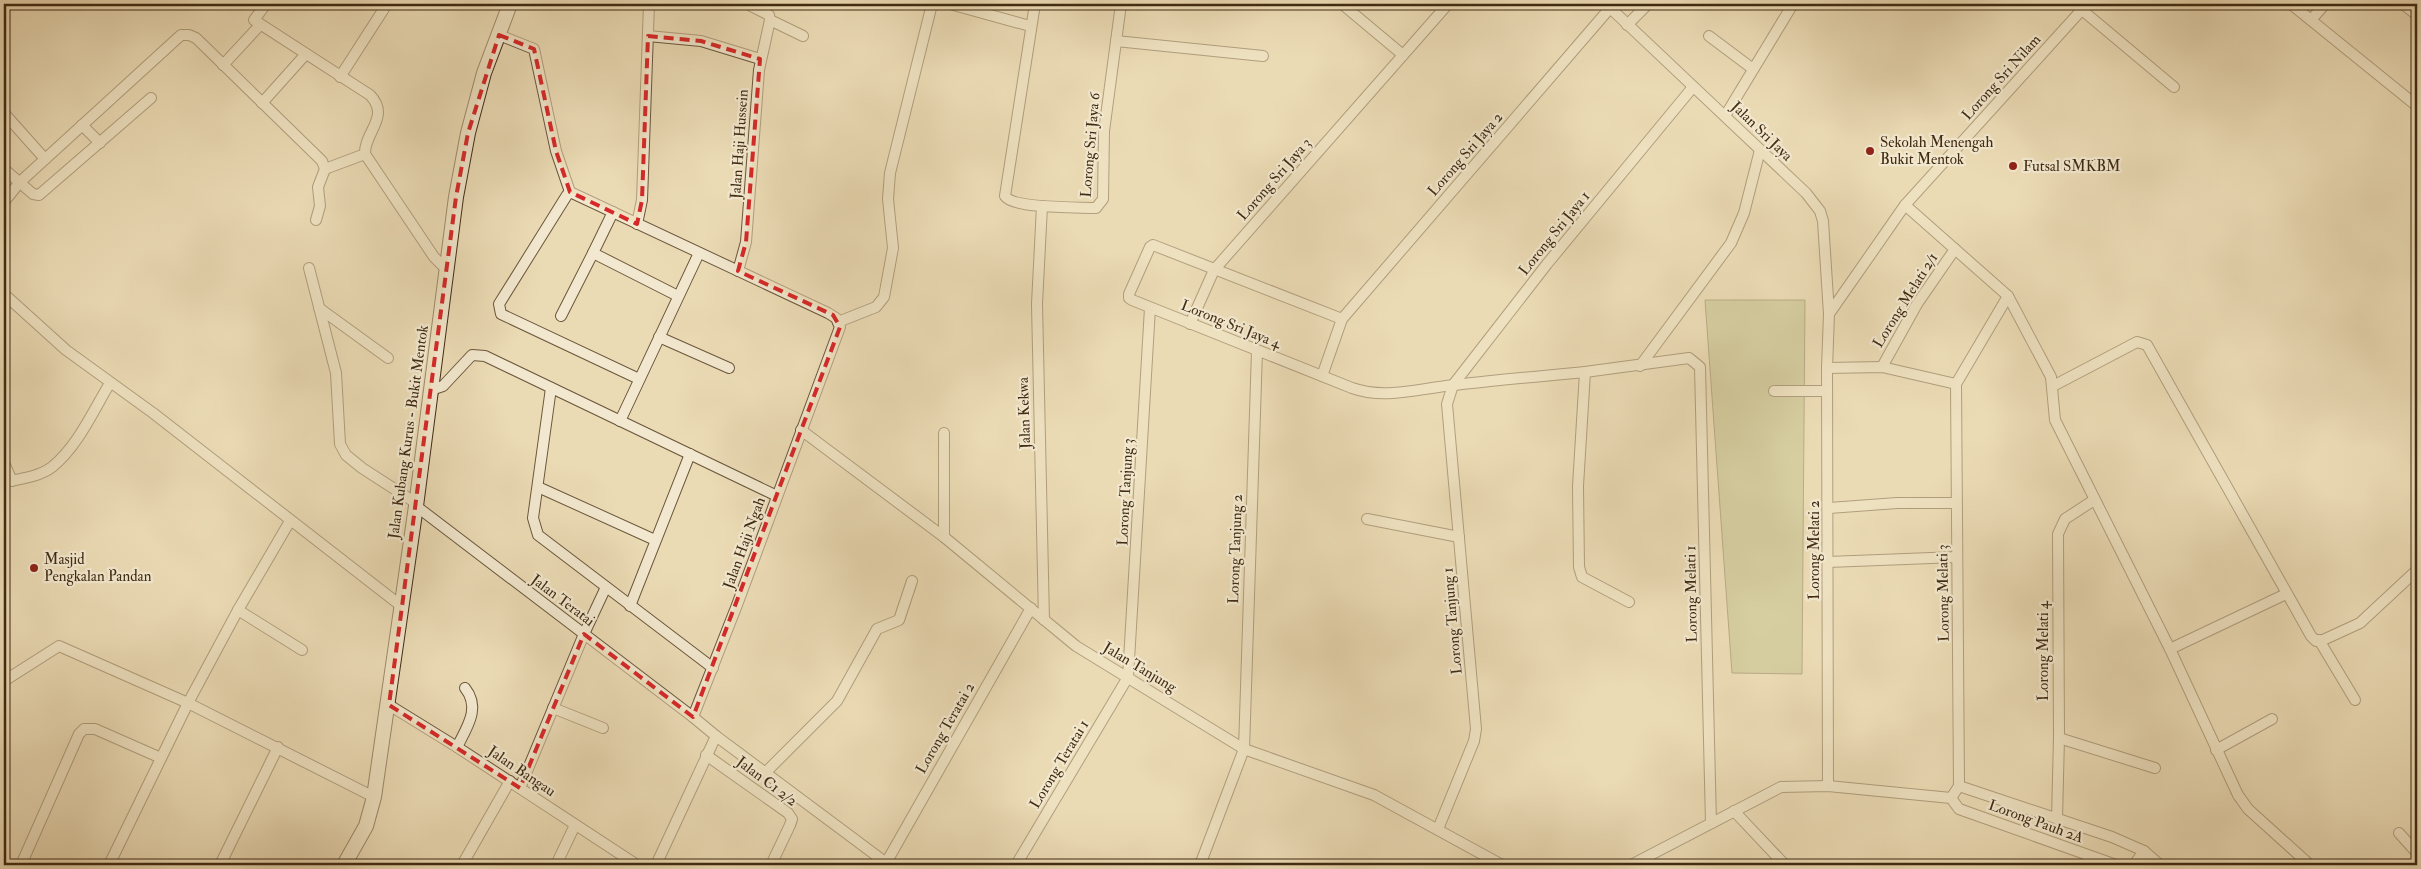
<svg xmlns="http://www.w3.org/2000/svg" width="2421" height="869" font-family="'IM FELL Double Pica',serif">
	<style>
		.green { fill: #bdbe89; stroke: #7e744e }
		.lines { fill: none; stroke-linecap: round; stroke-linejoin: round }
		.street-casing { stroke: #6b573b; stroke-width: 12 }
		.secondary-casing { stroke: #402b12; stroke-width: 16 }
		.street { stroke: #f2e8cf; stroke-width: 10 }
		.secondary { stroke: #f2e8cf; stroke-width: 14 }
		.marked { fill: none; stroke: #d62828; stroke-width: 4; stroke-dasharray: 10 6; stroke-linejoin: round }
		.poi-dot { fill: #8f2418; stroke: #f2e8cf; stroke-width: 2 }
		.labels { text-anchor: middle; stroke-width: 4.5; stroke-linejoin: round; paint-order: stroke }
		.street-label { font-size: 15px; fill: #402b12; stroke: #f2e8cf }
		.poi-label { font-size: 15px; fill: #402b12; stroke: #f2e8cf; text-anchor: start }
	</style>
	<rect width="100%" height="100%" fill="#ebdbb5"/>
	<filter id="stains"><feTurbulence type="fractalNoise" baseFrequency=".004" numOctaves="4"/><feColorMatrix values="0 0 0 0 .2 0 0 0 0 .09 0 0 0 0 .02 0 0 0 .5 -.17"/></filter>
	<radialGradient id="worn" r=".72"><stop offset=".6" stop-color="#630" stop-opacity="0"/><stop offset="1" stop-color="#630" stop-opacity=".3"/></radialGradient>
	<path class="green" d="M1705 300H1805L1802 674 1732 673Z"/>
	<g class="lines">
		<g class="street-casing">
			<g id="street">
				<path d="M266 4 254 20 370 95C391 117 364 132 365 154L434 257 446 269"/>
				<path d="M747 4 769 15 770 20 803 36"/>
				<path d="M950 4 1030 26"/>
				<path d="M1035 4 1005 196C1013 209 1080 207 1096 208L1103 199 1104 131 1121 4"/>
				<path d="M1342 4 1403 55"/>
				<path d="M1606 4 1806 193 1820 211 1823 221 1829 314 1827 368 1828 786"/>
				<path d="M2291 4 2417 106"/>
				<path d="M2403 4 2417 15"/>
				<path d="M2082 10 2174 87"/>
				<path d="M2311 20 2325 4"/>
				<path d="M1627 25 1648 4"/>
				<path d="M499 35 534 49 556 151 570 192"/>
				<path d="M648 36 701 41 760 59"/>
				<path d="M1709 36 1753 69"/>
				<path d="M1116 41 1263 56"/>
				<path d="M223 65 260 25"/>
				<path d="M340 77 387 4"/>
				<path d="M262 103 305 55"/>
				<path d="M4 113 45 159"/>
				<path d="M1725 116 1793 4"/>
				<path d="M82 125 100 143"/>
				<path d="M4 169 33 194 39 195 151 98"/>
				<path d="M325 169 365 154"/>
				<path d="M4 202 20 182 181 35H189L196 38 322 161 325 169 318 187 320 206 316 220"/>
				<path d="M1905 205 2008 296 1956 384"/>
				<path d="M1042 206 1037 304 1044 620"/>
				<path d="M613 212 593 253 678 296"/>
				<path d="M637 224 642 200 649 4"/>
				<path d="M309 268 336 373 340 444 346 455 362 468 416 503"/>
				<path d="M738 271 746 242 759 70 770 20"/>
				<path d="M4 294 66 350 153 413 400 605"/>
				<path d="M2008 296 2051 377 2055 420 2170 649 2238 795 2248 809 2310 865"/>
				<path d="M319 308 388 358"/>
				<path d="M1829 314 1905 205 2087 4"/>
				<path d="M561 316 593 253"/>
				<path d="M1342 319 1153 245 1150 247 1129 294V298L1132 300 1352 388C1386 400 1420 388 1455 385 1498 380 1542 376 1585 372"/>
				<path d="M838 322 876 307 884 297 893 248 888 199 890 173 932 4"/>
				<path d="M1190 324 1214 270 1448 4"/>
				<path d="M659 337 729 368"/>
				<path d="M1640 366 1731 243 1744 213 1760 150"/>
				<path d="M1882 367 1917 304 1955 249"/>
				<path d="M1827 368 1882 367 1956 384"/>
				<path d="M1322 376 1342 319 1610 8"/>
				<path d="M639 379 501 314 499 304 567 195 570 192 828 313 836 318 840 327 737 605 693 717 716 736 656 865"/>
				<path d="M2053 386 2137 342 2147 345 2311 636 2316 641 2323 640 2360 623 2417 570"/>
				<path d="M551 388 533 518 538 535 713 668"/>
				<path d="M431 390 443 386 472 355 485 356 777 496"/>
				<path d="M1774 391H1827"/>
				<path d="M620 421 699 253"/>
				<path d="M801 430 944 537 1076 646 1244 749 1374 795 1502 865"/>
				<path d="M4 463 12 481"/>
				<path d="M4 482C19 479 39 477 52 467 78 446 93 411 110 383"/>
				<path d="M538 487 655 540"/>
				<path d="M416 506 693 717"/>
				<path d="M1829 508 1897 503H1956"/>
				<path d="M1367 519 1459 537"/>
				<path d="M944 537V433"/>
				<path d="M1828 562 1957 557"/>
				<path d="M1629 602 1582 577 1579 567 1578 486 1585 372 1689 358 1700 367 1711 823"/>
				<path d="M630 606 690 454"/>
				<path d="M238 610 302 650"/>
				<path d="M2319 640 2355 700"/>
				<path d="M2170 649 2286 594"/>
				<path d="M4 681 59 646 188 703 374 797"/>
				<path d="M389 705 457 747 637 865"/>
				<path d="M553 708 603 728"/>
				<path d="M716 736 889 865"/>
				<path d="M2059 738 2155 768"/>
				<path d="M457 747C467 727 481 708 465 688"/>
				<path d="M2216 750 2272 719"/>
				<path d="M706 755 788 813 792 819 790 825 771 865"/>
				<path d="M766 772 837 701 877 629 899 620 912 581"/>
				<path d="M1959 786 2112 837 2144 851 2160 865"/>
				<path d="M520 788 584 634 606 587"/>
				<path d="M1951 798 1959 786 1956 384"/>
				<path d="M1951 798 1959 809 2116 865"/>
				<path d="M1734 811 1785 865"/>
				<path d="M2057 819 2059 738 2058 534 2065 519 2094 500"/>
				<path d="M1438 829 1474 741 1476 729 1447 404 1453 385 1547 264 1693 87"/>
				<path d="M2399 833 2417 853"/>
				<path d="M886 863 1031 608"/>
				<path d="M21 865 79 734 84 729H95L161 758"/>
				<path d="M109 865 188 703 238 610 290 521"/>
				<path d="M220 865 278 747"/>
				<path d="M462 865 510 781"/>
				<path d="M556 865 575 825"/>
				<path d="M1016 865 1128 677 1150 308"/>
				<path d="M1200 865 1244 749 1257 351"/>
				<path d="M1631 865 1781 787 1828 786 1951 798"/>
				<path d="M2134 865 2144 851"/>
			</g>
		</g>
		<g class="secondary-casing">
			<path id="secondary" d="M344 865 366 826 374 797 416 506 456 197 468 133 484 73 510 4"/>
		</g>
		<use href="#street" class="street"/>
		<use href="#secondary" class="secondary"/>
	</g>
	<path d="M0 0H2421V869H0ZM499 35 534 49 556 151 570 192 637 224 642 200 648 36 701 41 760 59 746 242 738 271 833 315 840 327 693 717 584 634 520 788 389 705 456 197 468 133Z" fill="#ebdbb5" fill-opacity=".55" fill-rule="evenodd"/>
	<path class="marked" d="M499 35 534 49 556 151 570 192 637 224 642 200 648 36 701 41 760 59 746 242 738 271 833 315 840 327 693 717 584 634 520 788 389 705 456 197 468 133Z"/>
	<g class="poi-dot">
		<circle cx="1870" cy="151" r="5"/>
		<circle cx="2013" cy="166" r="5"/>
		<circle cx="34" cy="568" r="5"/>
	</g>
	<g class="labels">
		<g class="street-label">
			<text transform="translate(2001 77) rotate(-48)" y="5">Lorong Sri Nilam</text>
			<text transform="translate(1762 131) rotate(44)" y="5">Jalan Sri Jaya</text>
			<text transform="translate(739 144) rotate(-86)" y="5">Jalan Haji Hussein</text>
			<text transform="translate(1090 145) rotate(-85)" y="5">Lorong Sri Jaya 6</text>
			<text transform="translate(1465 154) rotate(-49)" y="5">Lorong Sri Jaya 2</text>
			<text transform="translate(1274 179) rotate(-49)" y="5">Lorong Sri Jaya 3</text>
			<text transform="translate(1554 233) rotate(-51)" y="5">Lorong Sri Jaya 1</text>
			<text transform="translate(1905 300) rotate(-58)" y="5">Lorong Melati 2/1</text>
			<text transform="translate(1231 324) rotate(22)" y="5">Lorong Sri Jaya 4</text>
			<text transform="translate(1024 413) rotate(-92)" y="5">Jalan Kekwa</text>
			<text transform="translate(408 432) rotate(-82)" y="5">Jalan Kubang Kurus - Bukit Mentok</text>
			<text transform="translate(1125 492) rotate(-87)" y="5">Lorong Tanjung 3</text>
			<text transform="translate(744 543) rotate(-70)" y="5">Jalan Haji Ngah</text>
			<text transform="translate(1235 549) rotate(-88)" y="5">Lorong Tanjung 2</text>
			<text transform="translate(1814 550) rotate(-90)" y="5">Lorong Melati 2</text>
			<text transform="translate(1943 593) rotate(-91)" y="5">Lorong Melati 3</text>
			<text transform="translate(1691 594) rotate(-91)" y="5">Lorong Melati 1</text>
			<text transform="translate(563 600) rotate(37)" y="5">Jalan Teratai</text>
			<text transform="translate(1452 621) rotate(-95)" y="5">Lorong Tanjung 1</text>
			<text transform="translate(2043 651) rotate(-90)" y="5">Lorong Melati 4</text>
			<text transform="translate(1140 667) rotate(31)" y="5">Jalan Tanjung</text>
			<text transform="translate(945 728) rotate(-60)" y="5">Lorong Teratai 2</text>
			<text transform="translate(1059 764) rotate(-59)" y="5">Lorong Teratai 1</text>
			<text transform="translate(522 771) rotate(34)" y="5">Jalan Bangau</text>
			<text transform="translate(767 781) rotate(37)" y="5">Jalan C1 2/2</text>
			<text transform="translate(2036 821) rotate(20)" y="5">Lorong Pauh 2A</text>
		</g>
		<g class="poi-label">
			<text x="1880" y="147">Sekolah Menengah<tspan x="1880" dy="17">Bukit Mentok</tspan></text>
			<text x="2023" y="171">Futsal SMKBM</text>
			<text x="44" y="564">Masjid<tspan x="44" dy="17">Pengkalan Pandan</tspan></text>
		</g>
	</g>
	<rect width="2421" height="869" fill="none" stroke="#ebdbb5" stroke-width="20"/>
	<rect x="5" y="5" width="2411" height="859" fill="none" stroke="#402b12" stroke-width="2.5"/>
	<rect x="10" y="10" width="2401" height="849" fill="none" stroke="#402b12"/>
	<rect width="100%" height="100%" filter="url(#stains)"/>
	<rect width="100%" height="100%" fill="url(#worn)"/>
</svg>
